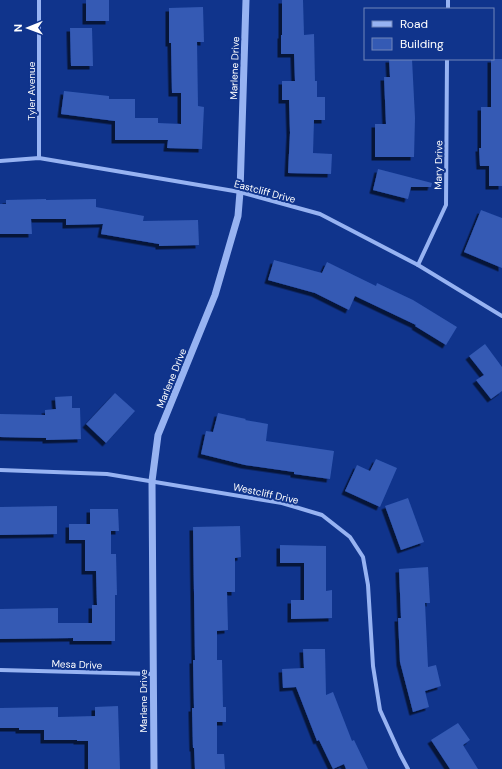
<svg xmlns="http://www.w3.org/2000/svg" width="502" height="769" font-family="'DM Sans',sans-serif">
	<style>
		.building { fill: #345ab4; filter: url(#shadow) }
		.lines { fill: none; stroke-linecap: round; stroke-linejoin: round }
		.minor { stroke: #97b3f2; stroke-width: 4 }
		.tertiary { stroke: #97b3f2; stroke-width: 7 }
		.labels { text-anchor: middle; stroke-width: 4; stroke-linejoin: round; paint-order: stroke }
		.street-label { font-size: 10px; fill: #fff; stroke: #10348c }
	</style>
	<defs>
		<filter id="shadow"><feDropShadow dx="-3.5" dy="3.5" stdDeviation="0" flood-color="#0009"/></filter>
	</defs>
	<rect width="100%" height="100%" fill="#10348c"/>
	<g class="building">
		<rect x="86" y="0" width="23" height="21"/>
		<path d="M282 0H303L304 35 314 34 315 81H317V97H325V120H314L313 153 332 154 331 174 288 173 290 133 289 100H282V81H295L294 54H281V35H282Z"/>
		<path d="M203 7 204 42H197L198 106 204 107 202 149 167 148 168 140H115V121L61 114 64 91 109 96V99H135V118H158V123L181 124V93H172L171 43H169V8Z"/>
		<path d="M70 28H92L93 66H71Z"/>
		<path d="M389 59H412L415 118 414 157H375V124H386L384 77H390Z"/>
		<path d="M491 59H502V186H489V166H480L479 148H481V107H491Z"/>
		<path d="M378 169 432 183 431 187H411L408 199 373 190Z"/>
		<path d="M46 199V200L96 199V207L144 216 143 221 198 220 199 245 159 246V244L101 234 103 224 66 225V219H31L32 234H0V204H6V200Z"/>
		<path d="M481 210 502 218V268L464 252Z"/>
		<path d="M274 260 322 273 327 262 376 286 377 283 413 300 457 327 446 345 415 326 416 325 355 296 349 310 315 293 268 280Z"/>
		<path d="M485 344 502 367V391L491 399 476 380 484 375 469 356Z"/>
		<path d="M115 393 135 411 106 443 86 424Z"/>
		<path d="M72 396V408H80L81 439 46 440V438L0 437V414L45 415V410L56 409 55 397Z"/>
		<path d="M218 413 246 419 245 420 268 424 266 441 334 451 330 479 294 474V472L245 465 201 454 206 431 213 432Z"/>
		<path d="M376 459 397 468 380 507 345 491 357 465 370 471Z"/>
		<path d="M408 498 424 542 401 550 385 506Z"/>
		<path d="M57 506V534L0 535V507Z"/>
		<path d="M90 509H118L119 531H111V554H116L117 595H115V641H73V638L0 639V609L58 608V623H92V605H97L96 571H85V540H69V524H90Z"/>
		<path d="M240 526 241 557 235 558V592H227L228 630 217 631V660H222L223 707H226V722H217V754H224L225 769H195L194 748H193L192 708H194L193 660H195L193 527Z"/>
		<path d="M280 545 326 546V591L332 590V618L291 619V600H304V563H280Z"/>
		<path d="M428 567 430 603H425L428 667 436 665 441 686 425 691 429 707 413 712 400 662 398 618H401L399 569Z"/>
		<path d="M303 649H325L326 695 333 692 352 741 354 740 368 769H346L344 764 333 769 319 740 317 741 296 687 283 688 282 669 304 668Z"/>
		<path d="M118 706 120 769H88V741H77V740H44V730H19V728H0V708L58 707V717L95 716V707Z"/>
		<path d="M458 723 470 740 463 745 478 769H450L431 740Z"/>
	</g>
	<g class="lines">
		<g class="minor">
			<path d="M39 0V158"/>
			<path d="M448 9V0"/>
			<path d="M0 161 39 158 240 192 320 214 418 265 502 316"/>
			<path d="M418 265 446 205 447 59"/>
			<path d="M0 470 107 474 282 503 322 515 350 537 363 557 368 585 373 666 380 710 400 754 408 769"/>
			<path d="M0 670 153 674"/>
		</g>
		<path class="tertiary" d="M154 769 152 481 158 435 215 295 238 216 240 192 246 0"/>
	</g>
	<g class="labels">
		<g class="street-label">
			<text transform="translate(234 68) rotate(-88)" y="4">Marlene Drive</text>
			<text transform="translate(31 91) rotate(-90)" y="4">Tyler Avenue</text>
			<text transform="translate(438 165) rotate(-89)" y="4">Mary Drive</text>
			<text transform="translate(265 191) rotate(15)" y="4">Eastcliff Drive</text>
			<text transform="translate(171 378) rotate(-68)" y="4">Marlene Drive</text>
			<text transform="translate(266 493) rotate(12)" y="4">Westcliff Drive</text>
			<text transform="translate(77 664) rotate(2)" y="4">Mesa Drive</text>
			<text transform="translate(143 701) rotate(-90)" y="4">Marlene Drive</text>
		</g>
	</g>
	<rect x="364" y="8" width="130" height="52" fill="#10348c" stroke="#7085ba"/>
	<rect x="372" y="21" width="20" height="6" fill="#97b3f2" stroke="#7085ba"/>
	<text x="400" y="28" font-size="12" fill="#ffffff">Road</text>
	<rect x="372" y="38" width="20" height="12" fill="#345ab4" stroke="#7085ba"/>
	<text x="400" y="48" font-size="12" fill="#ffffff">Building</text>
	<g transform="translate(28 28) rotate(269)" stroke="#10348c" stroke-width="3" paint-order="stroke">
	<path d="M0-3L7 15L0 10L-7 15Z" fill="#ffffff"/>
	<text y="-6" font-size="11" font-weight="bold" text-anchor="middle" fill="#ffffff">N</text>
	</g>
</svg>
